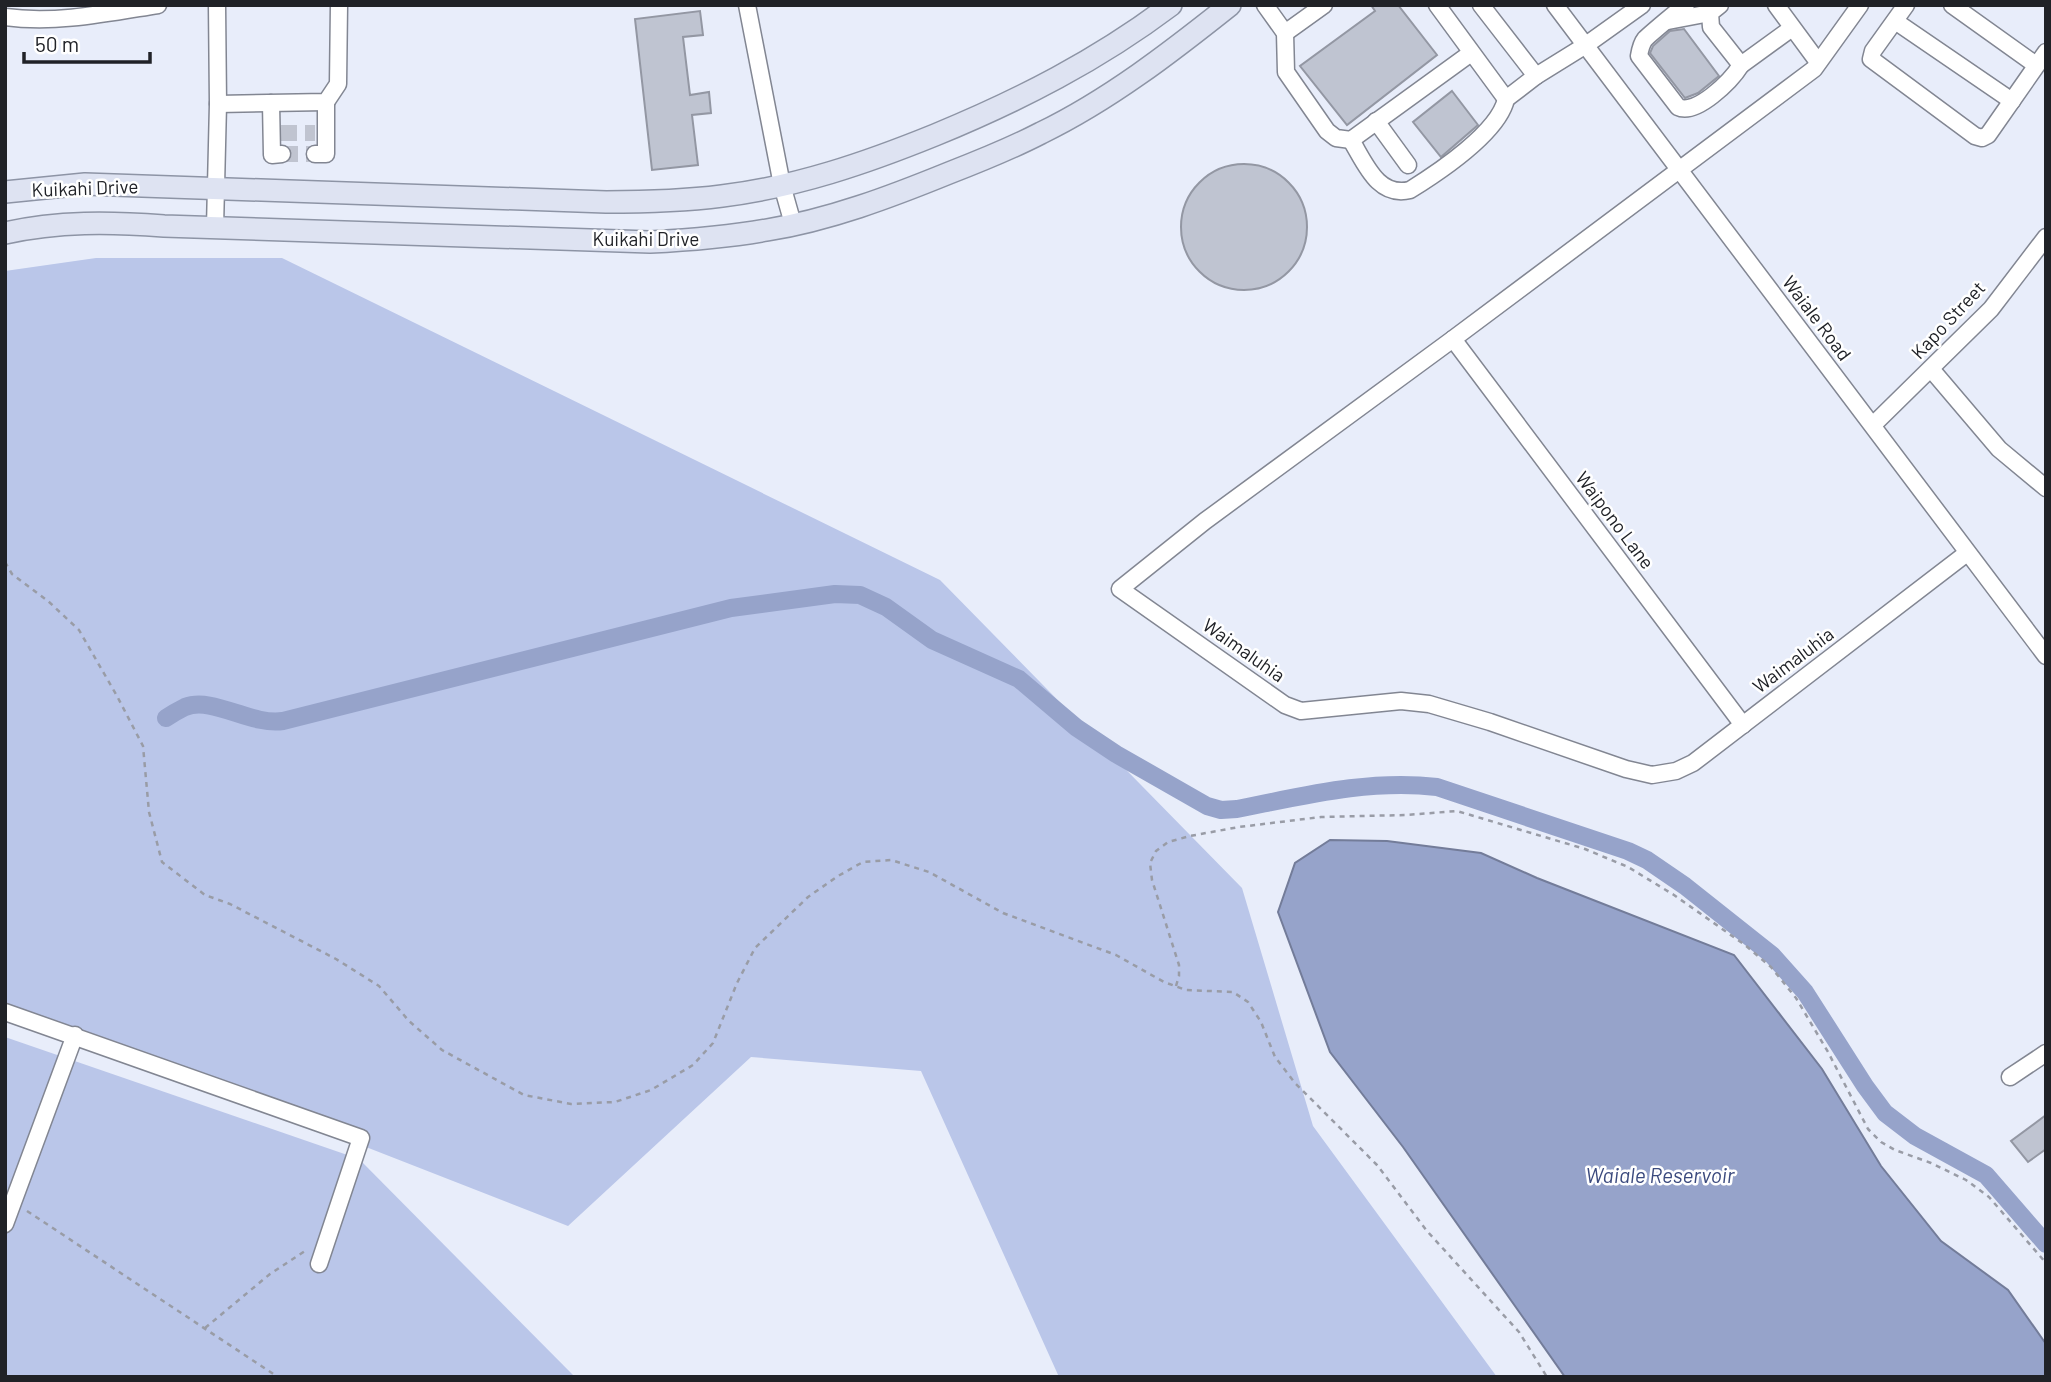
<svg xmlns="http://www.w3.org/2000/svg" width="2051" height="1382" font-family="Barlow,sans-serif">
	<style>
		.green { fill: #bac6e9 }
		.water { fill: #96a3ca; stroke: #737c99; stroke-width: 2 }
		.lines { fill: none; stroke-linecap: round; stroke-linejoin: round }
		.canal { stroke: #96a3ca; stroke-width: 18 }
		.building { fill: #bfc4d1; stroke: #9397a3; stroke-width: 2 }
		.minor-tunnel { stroke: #c0c4d0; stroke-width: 16; stroke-dasharray: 16 8; stroke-linecap: butt }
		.minor-casing { stroke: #828692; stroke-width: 19 }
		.major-casing { stroke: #8d94a5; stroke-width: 24 }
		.path { stroke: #999ca6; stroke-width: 2.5; stroke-dasharray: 5 5; stroke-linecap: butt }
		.minor { stroke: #fff; stroke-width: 16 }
		.major { stroke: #dee3f2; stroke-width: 21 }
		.labels { text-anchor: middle; stroke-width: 5; stroke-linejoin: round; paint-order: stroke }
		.street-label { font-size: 19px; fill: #202227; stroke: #fff }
		.water-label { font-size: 21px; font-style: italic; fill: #3b4a7e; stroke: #fff }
	</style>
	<rect width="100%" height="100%" fill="#e8edfa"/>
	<g class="green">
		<path d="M96 258H282L940 580 1242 888 1313 1126 1497 1377H1059L921 1071 751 1057 568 1226 5 1006V271Z"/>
		<path d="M5 1037 359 1159 575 1377H5Z"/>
	</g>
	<path class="water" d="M1330 840 1387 841 1481 853 1537 878 1734 955 1822 1069 1881 1166 1941 1241 2008 1290 2046 1344V1377H1565L1403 1147 1330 1052 1278 912 1295 863Z"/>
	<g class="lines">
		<path class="canal" d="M166 718C172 714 179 710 185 707 213 696 251 726 283 721L731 608 835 594 860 595 886 607 932 640 1019 679 1077 728 1116 754 1207 806 1221 810 1237 809C1303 796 1369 779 1437 787L1628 851 1647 860 1685 886 1772 955 1805 992 1865 1086 1885 1113 1915 1136 1986 1175 2046 1244"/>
	</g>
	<g class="building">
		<path d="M1371 5H1398L1437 55 1347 125 1300 66 1375 11Z"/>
		<path d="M700 11 703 35 683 37 690 95 709 92 711 113 692 115 698 165 652 170 635 19Z"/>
		<path d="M1684 29 1719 76 1698 93 1685 98 1650 53 1653 46 1670 31Z"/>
		<path d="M1452 91 1478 125 1441 157 1413 122Z"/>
		<circle cx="1244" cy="227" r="63"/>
		<path d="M2046 1115V1149L2028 1162 2011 1141Z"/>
	</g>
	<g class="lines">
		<g class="minor-tunnel">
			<path d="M281 133H315"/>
			<path d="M282 154H315"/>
		</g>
		<g class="minor-casing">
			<g id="minor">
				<path d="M747 5 782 185 793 224"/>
				<path d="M1265 5 1285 33 1286 72 1327 131 1336 138 1351 140 1471 53"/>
				<path d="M1437 5 1506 99 1536 76"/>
				<path d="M1481 5 1536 76 1586 45 1642 5"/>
				<path d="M1555 5 2046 656"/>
				<path d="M1686 5C1683 6 1649 35 1645 39 1641 44 1640 50 1639 56L1678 107C1696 116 1731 81 1741 65"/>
				<path d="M1720 5 1710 13 1711 27 1741 65 1792 28"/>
				<path d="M1776 5 1818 62"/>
				<path d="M1860 5 1814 69 1453 339 1205 521 1120 589 1285 705 1301 711 1401 701 1429 704 1490 722 1626 769 1652 775 1676 771 1693 763 1967 553"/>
				<path d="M1906 5 1873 51 1871 59 1975 136 1982 138 1988 135 2046 52"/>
				<path d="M1952 5 2036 65"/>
				<path d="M5 17C56 24 108 13 158 5"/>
				<path d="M1668 21 1710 13"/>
				<path d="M1895 21 2012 101"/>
				<path d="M1285 33 1324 5"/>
				<path d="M271 103 272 155 282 154"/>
				<path d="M218 104 326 102 338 84 339 5"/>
				<path d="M1376 121 1408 165"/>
				<path d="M1351 140C1365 163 1378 198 1410 190 1439 172 1499 132 1506 99"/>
				<path d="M315 154H326V102"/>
				<path d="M215 227 218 104 217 5"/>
				<path d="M1453 339 1743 725"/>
				<path d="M1931 369 1999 449 2046 488"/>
				<path d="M1873 425 1991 309 2046 237"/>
				<path d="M5 1012 361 1138 319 1264"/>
				<path d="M2010 1077 2046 1053"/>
				<path d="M5 1224 75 1035"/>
			</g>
		</g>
		<g class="major-casing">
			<g id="major">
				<path d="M5 192 85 184 606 202C644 202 683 201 722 196 796 187 866 163 935 135 1020 100 1098 60 1171 5"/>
				<path d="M5 233C59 221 110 222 164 226L650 242C690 240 728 237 767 230 829 220 890 197 949 173 980 161 1012 148 1041 133 1109 100 1171 52 1230 5"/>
			</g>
		</g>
		<g class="path">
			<path d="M5 562 12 574 48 601 79 630 117 696 143 746 149 812 162 862 205 895 230 904 336 959 379 986 409 1021 442 1050 524 1095 571 1104 615 1102 651 1090 693 1065 713 1043 737 983 755 948 808 897 838 876 863 862 891 860 929 872 1003 913 1116 955 1164 982 1186 990 1233 992 1248 1002 1261 1022 1275 1057 1295 1083 1377 1165 1427 1231 1519 1332 1547 1377"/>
			<path d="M1176 986 1179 976V965L1152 880 1150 863 1156 851 1168 842 1190 836 1239 827 1321 817 1406 815 1457 811 1585 849 1628 867 1674 895 1745 945 1771 967 1796 998 1828 1052 1868 1129 1881 1142 1895 1150 1931 1163 1966 1180 1989 1197 2046 1263"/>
			<path d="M27 1211 278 1377"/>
			<path d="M205 1328 270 1274 305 1251"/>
		</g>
		<use href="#minor" class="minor"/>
		<use href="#major" class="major"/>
	</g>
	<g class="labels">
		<g class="street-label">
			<text transform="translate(85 188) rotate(-2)" y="7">Kuikahi Drive</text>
			<text x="646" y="246">Kuikahi Drive</text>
			<text transform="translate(1817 318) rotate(53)" y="7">Waiale Road</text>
			<text transform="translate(1948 320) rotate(-47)" y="7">Kapo Street</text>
			<text transform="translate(1615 520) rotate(53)" y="7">Waipono Lane</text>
			<text transform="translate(1244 650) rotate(35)" y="7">Waimaluhia</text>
			<text transform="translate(1793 660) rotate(-37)" y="7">Waimaluhia</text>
		</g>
		<g class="water-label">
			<text x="1660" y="1183">Waiale Reservoir</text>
		</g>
	</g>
	<rect width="2051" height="1382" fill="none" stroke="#202227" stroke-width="14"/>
	<path d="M24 52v10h126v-10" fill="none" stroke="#202227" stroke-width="3.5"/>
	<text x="35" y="52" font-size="21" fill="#202227" stroke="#ffffff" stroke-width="5" paint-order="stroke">50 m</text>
</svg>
